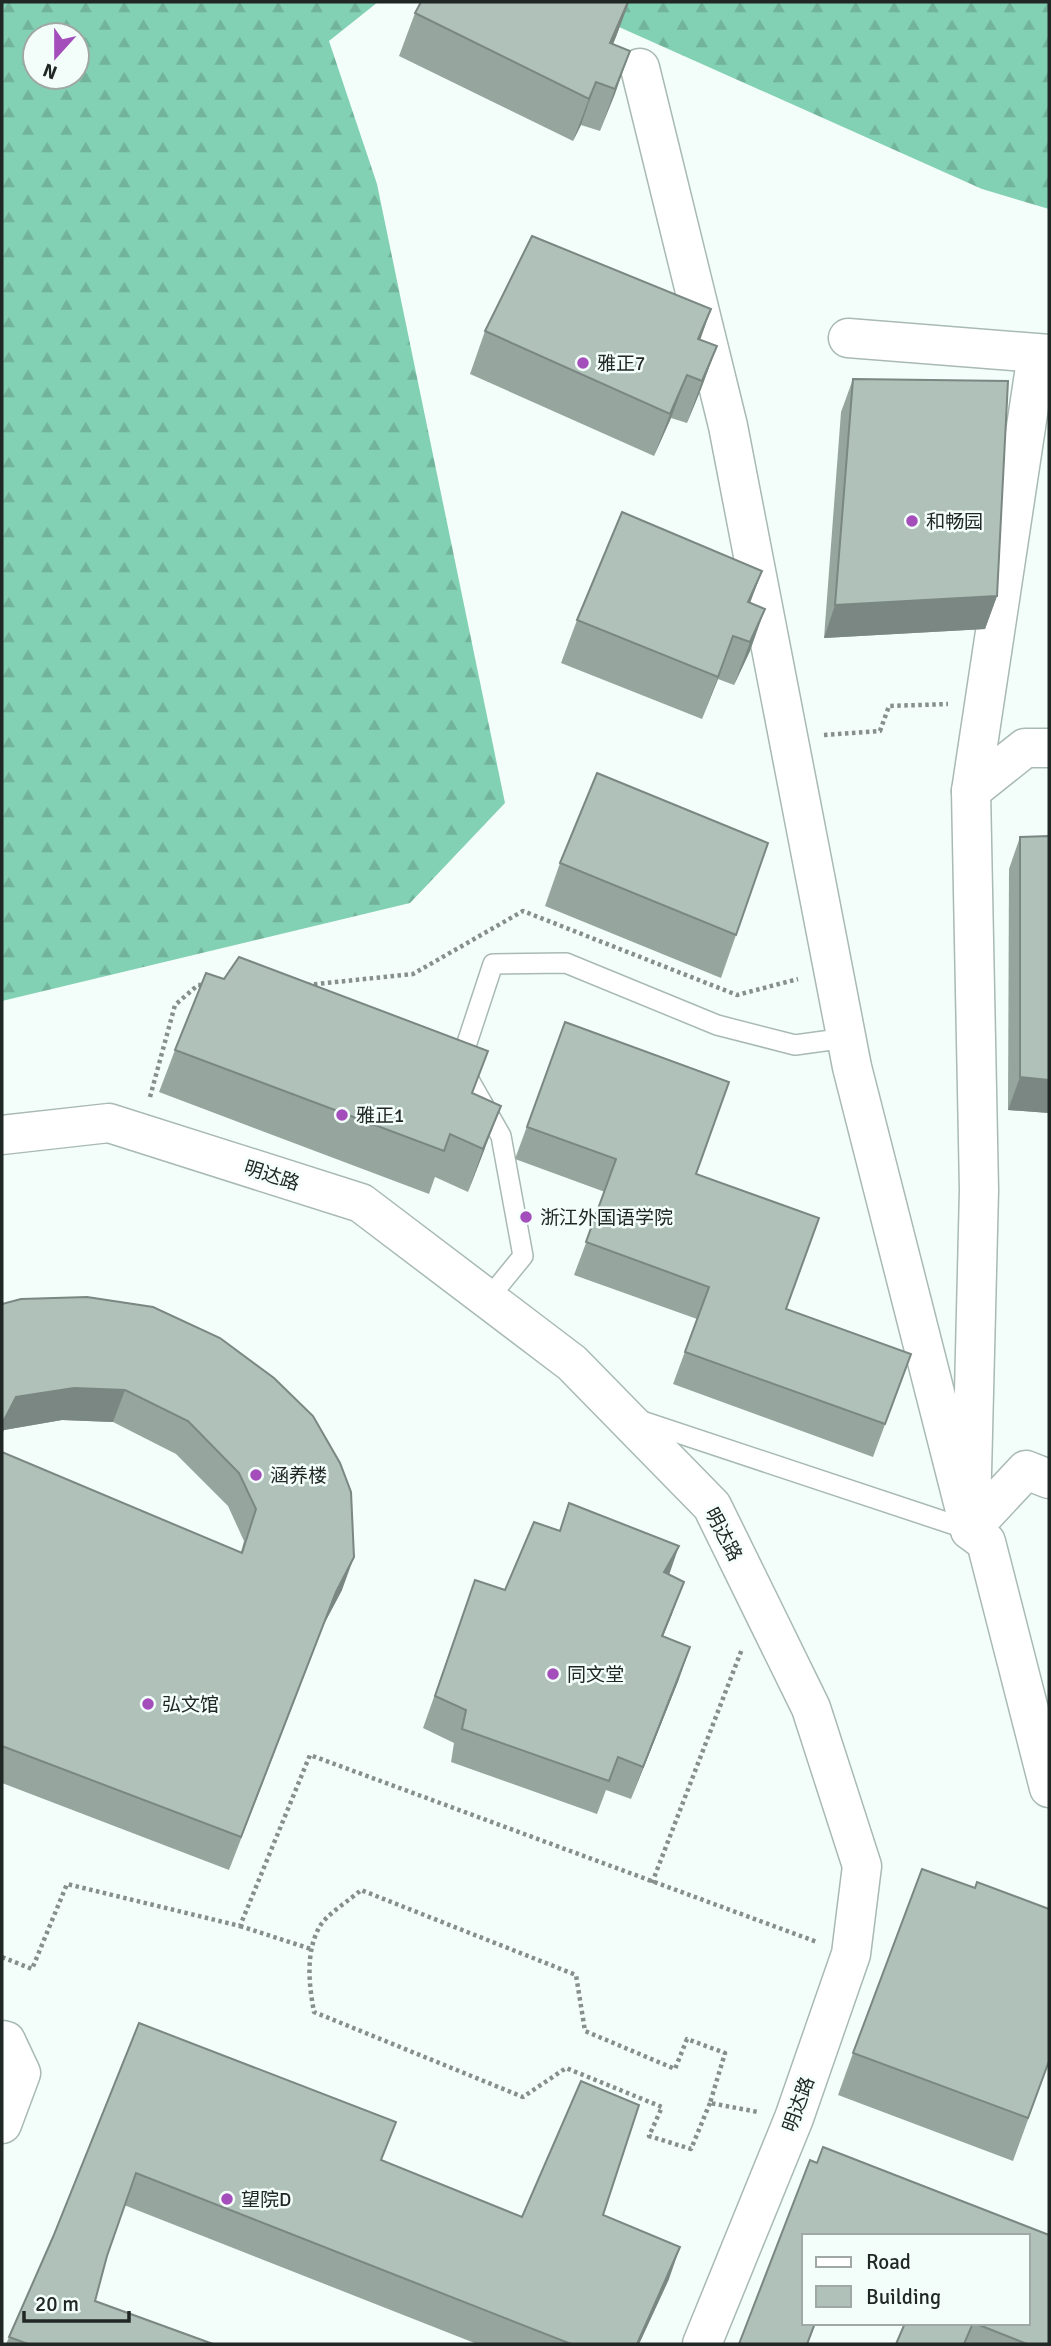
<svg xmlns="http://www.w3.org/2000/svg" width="1051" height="2346" font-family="Signika,'Noto Sans SC',sans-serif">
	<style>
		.forest { fill: url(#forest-firs); fill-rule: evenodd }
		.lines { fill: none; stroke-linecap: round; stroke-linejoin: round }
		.service-casing { stroke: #a8bab2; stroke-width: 22 }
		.minor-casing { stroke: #a8bab2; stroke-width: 41 }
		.tertiary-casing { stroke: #a8bab2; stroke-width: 41 }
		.path { stroke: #868f8c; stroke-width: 4.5; stroke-dasharray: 3.5 3.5; stroke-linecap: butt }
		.service { stroke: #fff; stroke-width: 19 }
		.minor { stroke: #fff; stroke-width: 38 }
		.tertiary { stroke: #fff; stroke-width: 38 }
		.wall { fill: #96a69f }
		.shaded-wall { fill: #7a8782 }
		.building { fill: #afc1b9; stroke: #7a8782; stroke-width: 2 }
		.poi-dot { fill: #a44ebb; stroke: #f3fefa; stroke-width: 2.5 }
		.labels { text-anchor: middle; stroke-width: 5; stroke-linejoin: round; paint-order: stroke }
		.poi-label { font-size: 19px; fill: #212725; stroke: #f3fefa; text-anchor: start }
		.street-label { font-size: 19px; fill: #212725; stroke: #f3fefa }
	</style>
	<defs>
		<pattern id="forest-firs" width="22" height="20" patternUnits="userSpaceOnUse" patternTransform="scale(1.75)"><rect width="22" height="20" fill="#83d1b4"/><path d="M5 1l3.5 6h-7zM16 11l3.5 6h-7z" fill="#71b39b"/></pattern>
	</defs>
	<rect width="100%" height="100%" fill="#f3fefa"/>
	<g class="forest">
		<path d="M2 2H378L329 41 377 184 505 803 410 903 2 1001ZM35 35H77V77H35Z"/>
		<path d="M563 2H1049V209L982 189Z"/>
	</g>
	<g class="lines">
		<g class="service-casing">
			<g id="service">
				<path d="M488 1299 523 1256 501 1136 460 1064 493 964 566 963 717 1025 795 1045 846 1038"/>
				<path d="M639 1420 970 1530"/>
			</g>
		</g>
		<g class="minor-casing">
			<g id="minor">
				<path d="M848 338 1049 354"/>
				<path d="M971 791 1025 748H1049"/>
				<path d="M2 1135 109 1123 361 1203 572 1363 712 1506 811 1708 862 1866 851 1954 794 2118 702 2344"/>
				<path d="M971 1514 979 1190 971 791 1037 354"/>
				<path d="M970 1530 1026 1470 1049 1479"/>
				<path d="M2 2040 6 2041 21 2073 2 2124"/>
			</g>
		</g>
		<g class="tertiary-casing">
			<path id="tertiary" d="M640 68 728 426 852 1067 970 1530 986 1542 1049 1788"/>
		</g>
		<g class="path">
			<path d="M824 735 880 731 889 706 948 704"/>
			<path d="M307 985 413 974 523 911 737 995 798 979"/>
			<path d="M150 1097 175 1005 198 985H204"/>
			<path d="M652 1883 742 1649"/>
			<path d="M240 1926 311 1949"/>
			<path d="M2 1957 32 1969 67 1884 240 1926 310 1755 817 1942"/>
			<path d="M710 2103 691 2149 649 2136 662 2107 566 2068 523 2097 314 2012C309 1985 305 1952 320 1926 328 1913 349 1901 361 1890L576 1975 585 2031 675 2069 687 2039 725 2053 710 2103 758 2112"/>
		</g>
		<use href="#service" class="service"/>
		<use href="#minor" class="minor"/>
		<use href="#tertiary" class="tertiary"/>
	</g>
	<g class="wall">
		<path d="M629 2 613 44 630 51 600 131 581 125 573 141 399 56 415 13Z"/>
		<path d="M485 331 700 340 717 346 701 389 687 423 671 418 654 456 470 374Z"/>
		<path d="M853 379 997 596 985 629 824 638 841 412Z"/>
		<path d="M750 603V651L734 685 718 679 702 719 561 663 577 620Z"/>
		<path d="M1049 836V1113L1008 1110 1009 869 1020 837Z"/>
		<path d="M560 863 736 935 721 978 545 906Z"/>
		<path d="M565 1022 696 1174 786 1309 911 1354 873 1457 673 1384 697 1319 574 1275 605 1192 515 1159Z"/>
		<path d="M175 1050 472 1093 485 1148 468 1192 435 1177 429 1194 159 1092Z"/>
		<path d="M2 1304 220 1338 342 1590 324 1624 229 1870 2 1783V1452L241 1552 244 1541 228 1506 176 1454 113 1422 62 1420 4 1430Z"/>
		<path d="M669 1575 672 1614 663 1636 679 1679 631 1799 606 1790 597 1814 451 1762 454 1743 423 1728 464 1612 505 1590Z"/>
		<path d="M974 1888 1049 2062 1013 2161 838 2095 853 2053Z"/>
		<path d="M139 2023 381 2160 522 2217 603 2215 669 2279 639 2344H477L124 2205 107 2256 95 2301 213 2344H6L53 2237Z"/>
		<path d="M823 2147 1049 2235V2344H896L905 2323H1028V2236H804V2323H816L808 2344H739L810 2160 817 2163Z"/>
	</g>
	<g class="shaded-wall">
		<path d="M629 2 616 37 595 85 596 82 581 125 573 141 610 43Z"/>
		<path d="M630 51 615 94 600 131 615 89Z"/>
		<path d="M711 309 696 352 698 339Z"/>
		<path d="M717 346 701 389 687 423 702 381Z"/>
		<path d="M687 375 671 418 654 456 670 414Z"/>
		<path d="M762 571 746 614 748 602Z"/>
		<path d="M997 596 985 629 824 638 835 605Z"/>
		<path d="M765 609 750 651 734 685 750 642Z"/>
		<path d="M733 636 718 679 702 719 718 677Z"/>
		<path d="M1020 1077 1049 1080V1113L1008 1110Z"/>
		<path d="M501 1106 485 1148 468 1192 483 1149Z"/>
		<path d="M74 1388 125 1390 113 1422 62 1420 4 1430 2 1434V1424L16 1397Z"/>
		<path d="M679 1546 668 1578 664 1572Z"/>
		<path d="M354 1557 342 1590 324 1624 229 1870 336 1592Z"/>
		<path d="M684 1582 672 1614 650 1668 662 1636Z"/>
		<path d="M690 1647 679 1679 631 1799 643 1767Z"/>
		<path d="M680 2247 669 2279 639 2344H637Z"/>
	</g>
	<g class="building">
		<path d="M421 2H628L610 43 630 51 615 89 596 82 589 99 415 13Z"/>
		<path d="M532 236 711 309 698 339 717 346 702 381 687 375 670 414 485 331Z"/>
		<path d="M853 379 1008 381 997 596 835 605Z"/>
		<path d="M622 512 762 571 748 602 765 609 750 642 733 636 718 677 577 620Z"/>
		<path d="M597 773 768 843 736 935 560 863Z"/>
		<path d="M1049 836V1080L1020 1077V837Z"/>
		<path d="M239 957 488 1051 472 1093 501 1106 483 1149 450 1134 444 1151 175 1050 206 973 224 979Z"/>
		<path d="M565 1022 729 1082 696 1174 819 1218 786 1309 911 1354 885 1424 685 1352 709 1287 586 1242 616 1159 527 1127Z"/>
		<path d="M87 1297 153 1307 220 1338 274 1378 313 1416 340 1463 351 1492 354 1557 336 1592 241 1837 2 1746V1452L242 1553 256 1509 239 1473 188 1421 125 1390 74 1388 16 1397 2 1424V1304L21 1299Z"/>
		<path d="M569 1503 679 1546 664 1572 684 1582 662 1636 690 1647 643 1767 618 1757 609 1781 462 1729 466 1710 435 1696 475 1580 505 1590 534 1522 560 1531Z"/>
		<path d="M922 1869 975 1888 977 1882 1049 1909V2061L1028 2118 853 2053Z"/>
		<path d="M139 2023 396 2122 381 2160 522 2217 581 2081 639 2105 603 2215 680 2247 637 2344H571L136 2173 107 2256 95 2301 213 2344H28L9 2337 53 2237Z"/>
		<path d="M823 2147 1049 2235V2344H1027L974 2323H1028V2236H804V2323H815L807 2344H739L810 2160 817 2163Z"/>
		<path d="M905 2323H973L964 2344H896Z"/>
	</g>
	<g class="poi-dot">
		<circle cx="583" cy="363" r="7"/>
		<circle cx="912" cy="521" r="7"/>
		<circle cx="342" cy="1115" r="7"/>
		<circle cx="526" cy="1217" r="7"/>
		<circle cx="256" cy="1475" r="7"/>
		<circle cx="553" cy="1674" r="7"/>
		<circle cx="148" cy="1704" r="7"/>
		<circle cx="227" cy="2199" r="7"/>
	</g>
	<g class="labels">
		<g class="poi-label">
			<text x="597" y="370">雅正7</text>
			<text x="926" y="528">和畅园</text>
			<text x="356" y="1122">雅正1</text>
			<text x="540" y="1224">浙江外国语学院</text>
			<text x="270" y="1482">涵养楼</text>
			<text x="567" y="1681">同文堂</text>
			<text x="162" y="1711">弘文馆</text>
			<text x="241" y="2206">望院D</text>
		</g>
		<g class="street-label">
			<text transform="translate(272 1175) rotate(18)" y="7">明达路</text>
			<text transform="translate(724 1534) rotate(62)" y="7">明达路</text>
			<text transform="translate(798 2104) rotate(-70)" y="7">明达路</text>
		</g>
	</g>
	<rect width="1051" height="2346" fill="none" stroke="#212725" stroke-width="7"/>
	<rect x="802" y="2234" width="228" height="91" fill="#f3fefa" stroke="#9fa8a5" stroke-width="2"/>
	<rect x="816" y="2257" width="35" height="10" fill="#ffffff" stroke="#9fa8a5" stroke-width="2"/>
	<text x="866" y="2269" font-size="21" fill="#212725">Road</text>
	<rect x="816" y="2286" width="35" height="21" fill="#afc1b9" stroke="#9fa8a5" stroke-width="2"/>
	<text x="866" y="2304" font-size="21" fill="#212725">Building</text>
	<g transform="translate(56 56) rotate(201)"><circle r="33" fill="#f3fefa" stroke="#9fa8a5" stroke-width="2"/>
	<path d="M0-5L12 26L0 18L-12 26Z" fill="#a44ebb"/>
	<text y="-10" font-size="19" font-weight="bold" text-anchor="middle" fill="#212725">N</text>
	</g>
	<path d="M24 2311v10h105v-10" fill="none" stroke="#212725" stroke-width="3.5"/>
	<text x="35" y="2311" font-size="21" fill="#212725" stroke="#f3fefa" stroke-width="5" paint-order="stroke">20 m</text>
</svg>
